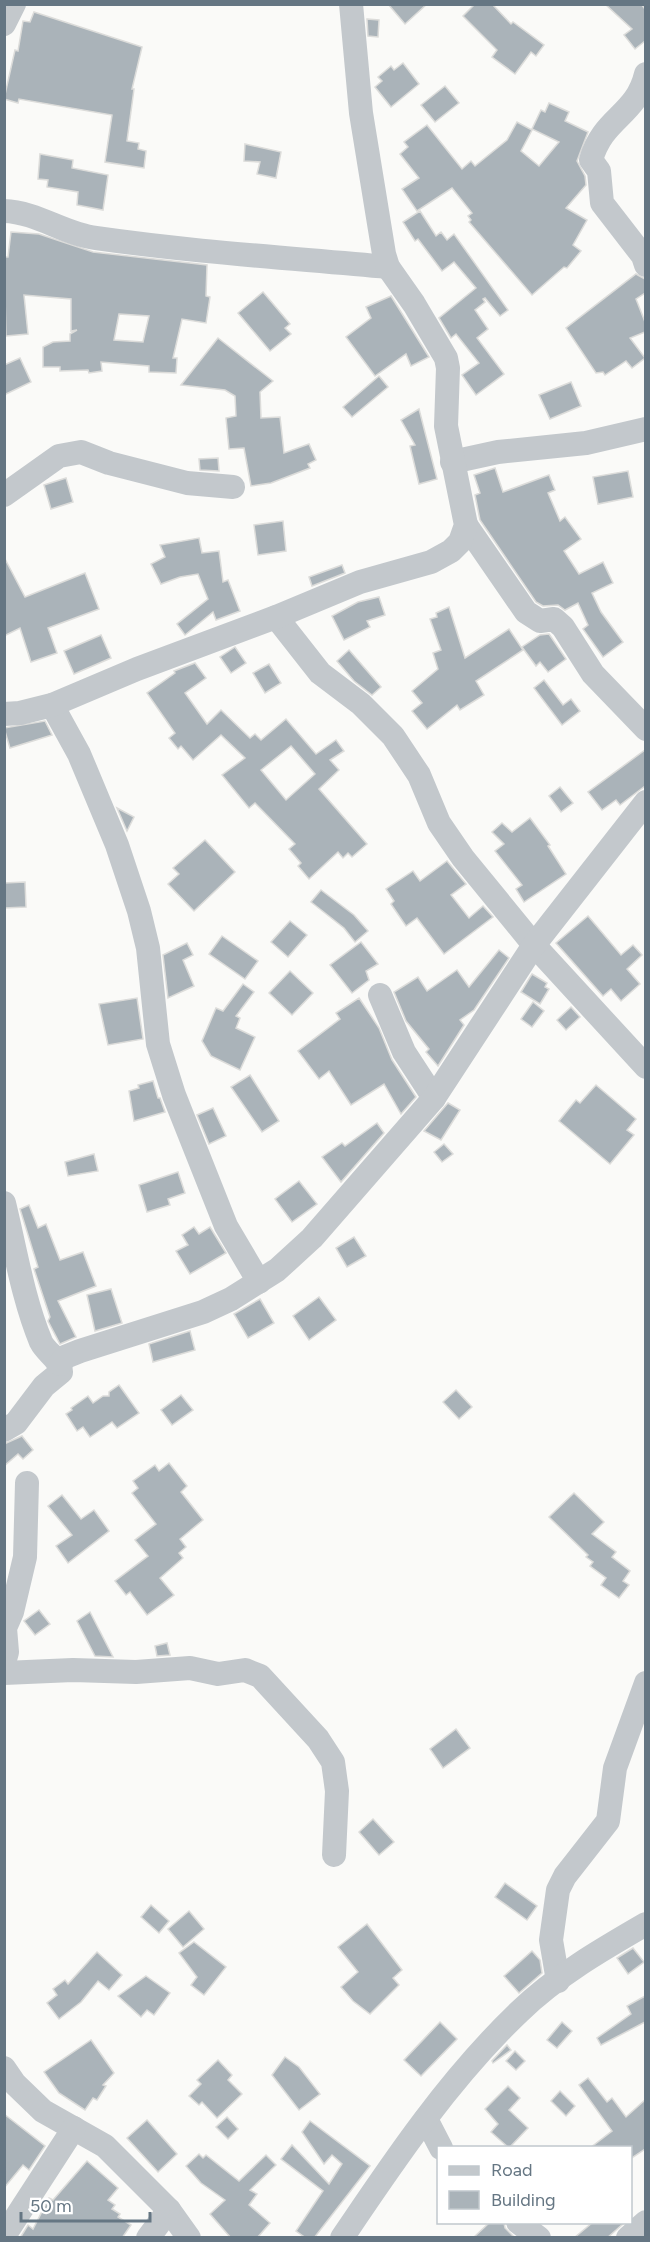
<svg xmlns="http://www.w3.org/2000/svg" width="650" height="2242" font-family="Figtree,sans-serif">
	<style>
		.building { fill: #aab3b9; stroke: #dcdcda; stroke-width: 1.5; fill-rule: evenodd }
		.lines { fill: none; stroke-linecap: round; stroke-linejoin: round }
		.minor { stroke: #c3c8cc; stroke-width: 24 }
	</style>
	<rect width="100%" height="100%" fill="#fafaf8"/>
	<g class="building">
		<path d="M388 4H427L405 24Z"/>
		<path d="M475 4H492L511 24 513 22 544 45 536 56 531 52 515 74 492 57 497 50 463 16Z"/>
		<path d="M605 4H641L645 9V41L635 49 624 35 632 29Z"/>
		<path d="M34 12 142 47 132 89H134L127 141 139 143 138 149 146 151 144 168 105 162 112 115 19 99 18 103 4 99 15 50 18 51 23 21 30 22Z"/>
		<path d="M367 19 379 20 378 37 368 36Z"/>
		<path d="M403 63 419 84 391 107 375 87 382 81 378 77 391 66 394 70Z"/>
		<path d="M445 86 459 103 435 122 421 105Z"/>
		<path d="M549 103 569 112 565 121 588 132 577 161 585 176 586 185 566 208 587 220 573 245 581 251 567 268 564 267 532 295 469 222 471 220 468 216 472 213 452 188 417 211 402 189 419 178 400 154 408 147 404 142 427 125 462 169 471 161 475 166 507 140 517 122 532 130 521 151 539 166 559 142 532 129 541 110 545 112Z"/>
		<path d="M245 144 281 152 276 178 257 174 260 162 244 161Z"/>
		<path d="M40 154 73 160 72 168 108 175 103 210 77 205 78 192 47 187 48 180 38 179Z"/>
		<path d="M420 211 436 236 441 232 447 240 454 234 508 310 500 316 485 298 483 299 485 302 475 310 488 329 477 338 504 374 476 395 462 375 479 363 456 334 451 338 439 318 476 288 454 262 442 271 418 239 415 241 403 222Z"/>
		<path d="M11 232 39 234 93 252 207 265 206 296 210 297 206 323 182 319 173 358H177L176 373 149 372V366L101 362 102 371 89 373 88 370 60 371V367H43V347L53 342 70 341V334L77 330 71 331V299L24 295 28 334 6 336 4 257H8ZM119 314 149 316 143 342 114 340Z"/>
		<path d="M636 274 645 279V293L636 299 645 322V332L630 338 645 358 632 368 626 361 605 375 603 372 596 373 566 328Z"/>
		<path d="M263 292 290 324 285 328 291 334 270 351 238 313Z"/>
		<path d="M391 296 429 357 411 366 406 354 375 376 346 337 371 318 366 307Z"/>
		<path d="M218 338 273 381 260 392 261 418 280 417 284 453 309 444 316 460 308 464 310 468 271 483 251 486 244 448 229 449 226 418 236 416 235 396 225 390 181 385Z"/>
		<path d="M20 358 31 382 4 395V365Z"/>
		<path d="M379 376 388 387 352 417 343 407Z"/>
		<path d="M571 382 581 406 550 419 539 395Z"/>
		<path d="M419 409 437 479 419 484 410 446 415 445 401 420Z"/>
		<path d="M218 458 219 471 200 470 199 459Z"/>
		<path d="M495 468 503 492 549 475 555 490 548 493 560 521 565 517 581 539 564 551 579 574 603 562 613 583 592 593 601 612 623 642 603 657 583 629 588 625 578 603 565 610 558 605 543 606 536 602 480 520 475 495 480 493 474 475Z"/>
		<path d="M628 471 633 497 598 504 593 477Z"/>
		<path d="M66 478 73 502 51 509 44 485Z"/>
		<path d="M283 521 286 551 258 555 254 525Z"/>
		<path d="M199 538 202 553 219 551 223 582 228 580 240 611 216 620 213 612 185 635 177 624 208 599 198 574 180 577 161 584 151 564 165 557 160 545Z"/>
		<path d="M4 557 25 597 85 573 99 609 48 628 57 653 31 662 20 628 4 636Z"/>
		<path d="M342 565 345 573 312 586 309 577Z"/>
		<path d="M379 597 385 615 367 621 370 627 344 640 332 616 358 602Z"/>
		<path d="M449 607 465 658 509 629 523 650 476 681 484 695 460 710 457 705 427 729 412 711 422 703 412 691 438 669 433 653 441 650 430 619 437 617 436 613Z"/>
		<path d="M549 634 566 659 548 672 540 662 536 666 522 647 540 635Z"/>
		<path d="M101 635 111 658 74 674 64 651Z"/>
		<path d="M235 647 246 663 231 673 220 657Z"/>
		<path d="M349 650 381 687 372 695 354 681 337 661Z"/>
		<path d="M195 663 206 678 185 693 207 724 221 710 250 738 255 734 261 740 286 719 316 754 336 740 344 751 330 760 339 770 319 789 367 844 352 857 348 853 343 858 338 852 309 879 298 866 301 863 289 849 295 844 255 803 249 808 222 775 245 758 221 735 193 760 181 746 178 749 169 738 175 733 147 693 175 673 174 671ZM291 746 315 774 286 800 261 770Z"/>
		<path d="M269 664 281 683 265 693 253 673Z"/>
		<path d="M544 680 563 705 571 699 580 711 562 725 534 688Z"/>
		<path d="M45 721 52 735 10 748 4 728Z"/>
		<path d="M645 750V786L620 805 616 800 602 810 588 792Z"/>
		<path d="M560 787 573 803 561 812 549 796Z"/>
		<path d="M117 808 134 817 127 831Z"/>
		<path d="M530 818 550 845 548 846 566 874 524 902 516 889 522 885 495 851 504 844 492 832 502 823 512 832Z"/>
		<path d="M205 840 235 872 194 911 168 884 179 874 173 868Z"/>
		<path d="M447 861 466 884 451 895 469 918 483 906 493 917 444 954 417 918 406 926 391 904 394 901 386 889 413 871 420 881Z"/>
		<path d="M25 882 26 907 4 908V883Z"/>
		<path d="M321 890 354 915 368 931 355 942 344 928 311 902Z"/>
		<path d="M588 916 621 955 633 945 642 955 627 969 640 984 621 1001 611 989 603 996 556 943Z"/>
		<path d="M290 921 307 935 288 957 271 942Z"/>
		<path d="M222 936 258 961 245 979 209 954Z"/>
		<path d="M361 942 378 964 366 971 369 980 352 993 330 965Z"/>
		<path d="M187 943 193 955 183 960 194 986 168 998 163 955Z"/>
		<path d="M499 950 509 958 474 1010 460 1020 464 1025 438 1066 426 1052 429 1049 406 1021 394 992 418 977 427 991 457 970 469 987Z"/>
		<path d="M290 971 313 993 292 1015 269 993Z"/>
		<path d="M532 974 547 983 545 987 549 989 540 1004 521 992Z"/>
		<path d="M243 984 254 992 236 1016 240 1018 236 1028 255 1037 240 1070 211 1056 202 1041 216 1008 223 1011Z"/>
		<path d="M137 998 143 1039 108 1045 99 1004Z"/>
		<path d="M359 998 379 1028 392 1060 416 1097 401 1114 384 1084 351 1105 329 1071 319 1079 298 1051 340 1019 336 1013Z"/>
		<path d="M533 1002 544 1011 532 1027 521 1019Z"/>
		<path d="M571 1007 580 1017 566 1030 557 1020Z"/>
		<path d="M250 1075 279 1121 262 1132 231 1087Z"/>
		<path d="M153 1081 158 1098H160L165 1112 134 1121 129 1091 139 1088 138 1085Z"/>
		<path d="M596 1085 636 1119 627 1130 634 1135 610 1164 559 1121 576 1100 580 1103Z"/>
		<path d="M448 1103 460 1110 441 1140 424 1131Z"/>
		<path d="M213 1108 226 1136 209 1144 197 1115Z"/>
		<path d="M377 1123 384 1133 341 1182 322 1157 342 1143 345 1146Z"/>
		<path d="M444 1144 453 1154 442 1162 434 1152Z"/>
		<path d="M94 1154 98 1171 68 1176 65 1162Z"/>
		<path d="M178 1172 185 1193 168 1199 170 1205 147 1212 139 1185Z"/>
		<path d="M299 1181 317 1204 292 1222 275 1199Z"/>
		<path d="M29 1205 38 1228 46 1224 60 1260 83 1252 96 1286 58 1301 76 1337 60 1344 48 1321 50 1317 34 1269 38 1267 20 1209Z"/>
		<path d="M194 1227 199 1234 210 1227 226 1253 190 1274 176 1251 188 1245 182 1235Z"/>
		<path d="M354 1237 366 1256 347 1267 336 1248Z"/>
		<path d="M111 1289 122 1323 95 1331 87 1295Z"/>
		<path d="M319 1297 336 1320 309 1340 293 1316Z"/>
		<path d="M260 1299 274 1323 248 1338 234 1314Z"/>
		<path d="M190 1331 195 1350 153 1362 149 1344Z"/>
		<path d="M119 1385 139 1413 117 1428 112 1422 90 1437 83 1427 77 1431 66 1414 72 1410 71 1408 88 1396 93 1403 103 1396H109V1392Z"/>
		<path d="M456 1390 472 1407 459 1419 443 1402Z"/>
		<path d="M181 1395 193 1410 172 1425 161 1410Z"/>
		<path d="M22 1436 33 1450 23 1459 18 1454 4 1466V1444Z"/>
		<path d="M169 1463 187 1486 181 1492 203 1520 180 1539 186 1547 179 1553 183 1558 160 1578 174 1595 147 1615 130 1592 126 1595 115 1581 148 1556 135 1540 156 1524 132 1493 138 1488 133 1481 155 1465 159 1471Z"/>
		<path d="M574 1493 604 1522 592 1534 616 1552 612 1557 630 1571 623 1581 629 1585 619 1598 601 1585 606 1578 590 1566 593 1562 586 1557 588 1555 549 1517Z"/>
		<path d="M62 1495 81 1519 94 1510 109 1531 68 1563 56 1546 72 1535 48 1506Z"/>
		<path d="M39 1610 50 1624 35 1635 24 1621Z"/>
		<path d="M90 1612 113 1657 95 1656 77 1621Z"/>
		<path d="M167 1643 170 1655 157 1656 155 1646Z"/>
		<path d="M456 1729 470 1748 443 1768 430 1749Z"/>
		<path d="M373 1819 394 1842 379 1855 359 1832Z"/>
		<path d="M505 1883 537 1906 527 1920 495 1897Z"/>
		<path d="M151 1905 169 1921 159 1933 141 1917Z"/>
		<path d="M189 1911 204 1929 183 1947 168 1929Z"/>
		<path d="M367 1924 402 1970 393 1978 399 1985 370 2014 353 2001 341 1987 358 1972 338 1947Z"/>
		<path d="M194 1942 226 1967 204 1995 191 1985 197 1977 179 1953Z"/>
		<path d="M633 1948 644 1962 628 1974 617 1958Z"/>
		<path d="M532 1951 540 1960 542 1973 519 1993 504 1976Z"/>
		<path d="M97 1952 122 1975 109 1990 98 1981 81 2002 59 2019 47 2003 57 1995 53 1989 65 1980 68 1984Z"/>
		<path d="M146 1976 170 1993 154 2015 147 2010 141 2017 118 1996Z"/>
		<path d="M645 1996V2022L601 2045 597 2038 631 2014 627 2006Z"/>
		<path d="M440 2022 457 2039 421 2076 404 2060Z"/>
		<path d="M562 2022 572 2031 557 2048 547 2040Z"/>
		<path d="M91 2040 114 2073 103 2085 106 2086 97 2100 93 2098 85 2110 59 2093 44 2072Z"/>
		<path d="M507 2045 511 2050 493 2063 492 2061Z"/>
		<path d="M515 2051 525 2061 516 2070 506 2061Z"/>
		<path d="M285 2057 299 2067 320 2094 299 2110 272 2075Z"/>
		<path d="M218 2060 232 2075 228 2080 242 2094 217 2118 202 2102 199 2105 189 2096 201 2084 197 2080Z"/>
		<path d="M588 2078 607 2102 612 2098 626 2117 645 2100V2149L630 2159V2148H590L612 2131 579 2085Z"/>
		<path d="M508 2086 520 2098 509 2110 528 2128 509 2148 491 2132 498 2124 485 2109Z"/>
		<path d="M560 2091 575 2106 566 2116 551 2101Z"/>
		<path d="M4 2114 45 2146 29 2170 23 2165 4 2188Z"/>
		<path d="M227 2117 238 2129 228 2139 216 2127Z"/>
		<path d="M147 2120 177 2154 158 2172 127 2138Z"/>
		<path d="M310 2121 370 2166 314 2238H306L296 2231 323 2191 281 2159 292 2145 329 2184 342 2164 332 2155 324 2164 302 2132Z"/>
		<path d="M199 2154 203 2158 206 2155 239 2181 266 2155 276 2165 250 2190 257 2194 249 2205 270 2223 257 2238H231L210 2214 225 2200 201 2183 186 2166Z"/>
		<path d="M87 2161 118 2188 108 2200 115 2205 112 2209 120 2214 118 2217 131 2225 122 2238H20L28 2225 33 2229 49 2198 53 2200Z"/>
		<path d="M489 2223H504L505 2228 515 2238H473Z"/>
		<path d="M592 2223H624L607 2238H574Z"/>
	</g>
	<g class="lines">
		<g class="minor">
			<path d="M4 24 14 4"/>
			<path d="M646 74C636 116 603 117 591 160L599 171 602 203 643 256 646 265"/>
			<path d="M4 211C37 212 64 234 96 238 193 252 291 258 388 267"/>
			<path d="M452 462 498 452 586 443 646 429"/>
			<path d="M4 495 59 456 81 452 109 463 187 483 233 487"/>
			<path d="M466 525 526 612 540 621 554 619 563 627 593 674 646 729"/>
			<path d="M276 617 320 673 361 704 393 736 419 775 439 823 463 858 534 945 646 1067"/>
			<path d="M52 705 79 754 117 845 139 911 148 948 158 1044 174 1095 226 1226 259 1282"/>
			<path d="M4 714 20 713 52 705 137 669 276 617 360 582 431 562 451 551 460 542 466 525 446 426 448 368 446 358 414 304 388 267 384 254 361 113 351 4"/>
			<path d="M380 995 404 1052 434 1098"/>
			<path d="M4 1203C15 1248 23 1299 41 1342 47 1354 60 1358 61 1372L44 1386 16 1423 4 1430"/>
			<path d="M60 1364 65 1357 80 1351 203 1312 231 1299 277 1270 312 1238 434 1098 534 945 646 802"/>
			<path d="M4 1663 7 1652 5 1628 12 1612 25 1557 27 1483"/>
			<path d="M4 1673 73 1670 136 1672 190 1668 218 1674 245 1670 260 1676 318 1739 333 1762 337 1791 334 1855"/>
			<path d="M558 1981 551 1940 558 1890 565 1876 608 1821 615 1768 646 1683"/>
			<path d="M4 2068 15 2084 43 2111 105 2146 169 2210 189 2238"/>
			<path d="M426 2119 441 2148"/>
			<path d="M518 2222 539 2238"/>
			<path d="M4 2236 74 2128"/>
			<path d="M148 2238 169 2210"/>
			<path d="M342 2238C395 2159 450 2078 519 2012 556 1976 601 1950 646 1924"/>
			<path d="M628 2238 646 2222"/>
		</g>
	</g>
	<rect width="650" height="2242" fill="none" stroke="#657683" stroke-width="12"/>
	<rect x="437" y="2146" width="195" height="78" fill="#ffffff" stroke="#c1c8cd" stroke-width="1.5"/>
	<rect x="449" y="2166" width="30" height="9" fill="#c3c8cc" stroke="#c1c8cd" stroke-width="1.5"/>
	<text x="491" y="2176" font-size="18" fill="#657683">Road</text>
	<rect x="449" y="2191" width="30" height="18" fill="#aab3b9" stroke="#c1c8cd" stroke-width="1.5"/>
	<text x="491" y="2206" font-size="18" fill="#657683">Building</text>
	<path d="M21 2212v9h129v-9" fill="none" stroke="#657683" stroke-width="3"/>
	<text x="30" y="2212" font-size="18" fill="#657683" stroke="#ffffff" stroke-width="4.5" paint-order="stroke">50 m</text>
</svg>
